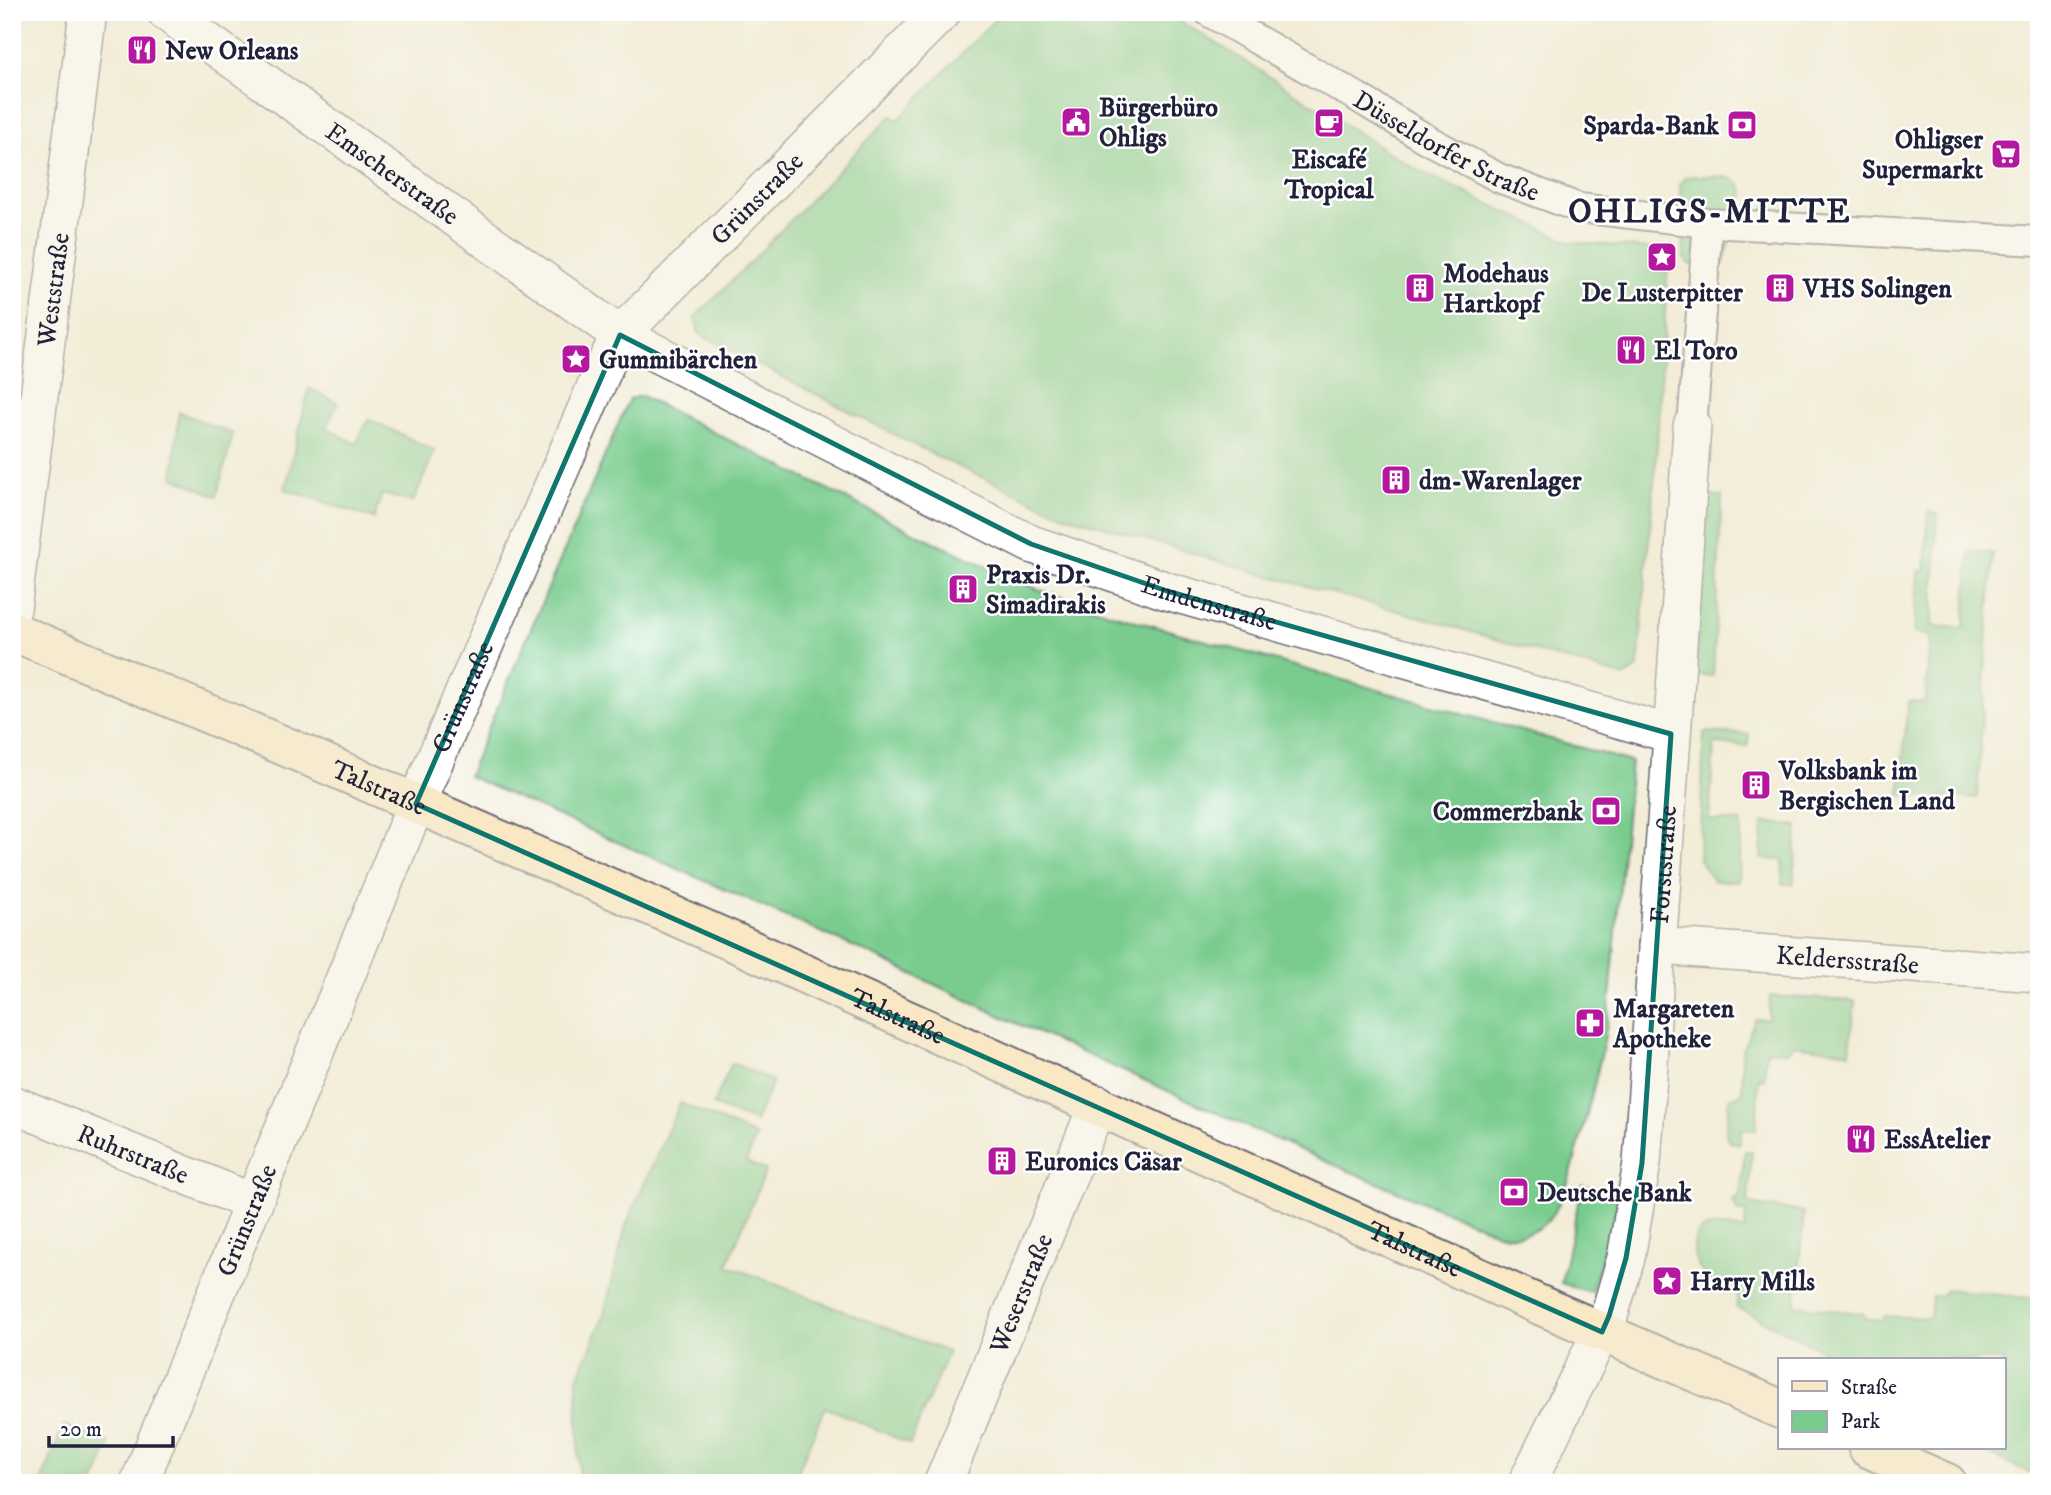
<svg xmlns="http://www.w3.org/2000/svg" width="2051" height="1495" font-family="'IM FELL DW Pica',serif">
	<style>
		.green { fill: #7acc8e; stroke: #4e7764; stroke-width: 2 }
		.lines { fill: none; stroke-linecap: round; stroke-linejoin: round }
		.pedestrian-casing { stroke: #6b6972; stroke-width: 32 }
		.minor-casing { stroke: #6b6972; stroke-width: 40 }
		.secondary-casing { stroke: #6b6972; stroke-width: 42 }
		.pedestrian { stroke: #fff; stroke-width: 28 }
		.minor { stroke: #fff; stroke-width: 37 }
		.secondary { stroke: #fae7c3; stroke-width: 38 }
		.marked { fill: none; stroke: #0f766e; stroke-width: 5; stroke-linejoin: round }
		.labels { text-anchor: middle; stroke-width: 5; stroke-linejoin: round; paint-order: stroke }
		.poi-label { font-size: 26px; font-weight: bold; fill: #22223b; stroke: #fff; text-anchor: start }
		.street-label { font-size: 26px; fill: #22223b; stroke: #fff }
		.district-label { font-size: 33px; font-weight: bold; letter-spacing: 2px; fill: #22223b; stroke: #fff }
	</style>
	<rect width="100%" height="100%" fill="#fff"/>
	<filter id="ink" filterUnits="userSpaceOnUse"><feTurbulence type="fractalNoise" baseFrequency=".0143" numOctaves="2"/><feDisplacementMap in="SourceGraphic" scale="14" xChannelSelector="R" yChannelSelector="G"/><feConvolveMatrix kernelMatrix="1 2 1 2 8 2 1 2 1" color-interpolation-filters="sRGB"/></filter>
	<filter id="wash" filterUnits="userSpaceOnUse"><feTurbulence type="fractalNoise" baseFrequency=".00686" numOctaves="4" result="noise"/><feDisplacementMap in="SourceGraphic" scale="28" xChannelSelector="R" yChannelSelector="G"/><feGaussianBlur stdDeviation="1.57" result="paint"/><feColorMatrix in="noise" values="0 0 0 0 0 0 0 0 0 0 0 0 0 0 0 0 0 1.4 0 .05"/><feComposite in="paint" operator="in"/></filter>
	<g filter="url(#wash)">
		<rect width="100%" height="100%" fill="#f3edd8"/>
		<g class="green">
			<path d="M1002 12H1164L1205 36 1412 167 1485 202 1570 242 1655 249 1668 265 1657 447 1638 668 1624 677 1424 618 1258 573 1062 514 940 458 699 334 695 317 739 274 891 116 898 120Z"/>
			<path d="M1691 176C1709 177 1739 171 1744 193L1723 265H1690L1684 258 1680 188C1681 180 1683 178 1691 176Z"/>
			<path d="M309 388 338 403 326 427 356 444 369 419 435 451 413 502 382 494 374 519 285 489Z"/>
			<path d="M641 396 913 532 1003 574 1037 589 1115 615 1631 762 1609 1010C1603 1053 1592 1094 1581 1136 1574 1162 1566 1201 1547 1221 1534 1235 1515 1238 1498 1233L1318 1158 1016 1023 866 952 468 776 629 399Z"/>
			<path d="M179 412 233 434 217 496 173 477Z"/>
			<path d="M1705 496H1722L1713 676 1695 675Z"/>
			<path d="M1928 512 1938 513 1932 626 1964 628 1970 552 1993 553 1977 798 1900 795 1908 701 1925 702 1930 636 1914 633 1918 571H1925Z"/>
			<path d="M1704 732 1749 734 1748 746 1714 744 1709 820 1742 822 1739 881H1713L1699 859Z"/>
			<path d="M1763 822 1797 826 1794 884H1782L1783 860 1761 859Z"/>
			<path d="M1770 996 1855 1001 1850 1052 1793 1045 1788 1051 1767 1050 1764 1079 1759 1078 1756 1130H1741L1740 1144 1730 1142 1726 1136 1729 1098 1742 1094V1052L1755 1019H1768Z"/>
			<path d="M732 1063 773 1081 755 1122 713 1105Z"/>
			<path d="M680 1103 756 1136 746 1162 766 1170 727 1265 948 1352 910 1444 825 1407 793 1483H579L577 1380 603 1318 626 1225Z"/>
			<path d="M1745 1151 1752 1152 1748 1204 1804 1212 1795 1305 1864 1314V1318L1883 1320 1884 1316 1930 1318 1932 1296C1939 1297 1944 1295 1947 1289L2039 1299V1477L1975 1448H2004V1360H1842L1736 1307 1738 1294C1715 1291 1692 1269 1694 1245 1695 1236 1698 1231 1706 1228 1717 1224 1733 1229 1745 1229L1746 1212H1738L1733 1201 1740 1195Z"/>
			<path d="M1582 1185 1621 1194 1591 1292 1561 1283Z"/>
			<path d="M64 1425 110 1443 94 1483H41Z"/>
		</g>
	</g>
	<g filter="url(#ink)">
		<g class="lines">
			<g class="pedestrian-casing">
				<g id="pedestrian">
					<path id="s1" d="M1209 12 1357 97 1428 140 1499 178 1579 208 1708 223 2039 241"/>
					<path d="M1692 426 1708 223"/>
				</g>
			</g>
			<g class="minor-casing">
				<g id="minor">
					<path id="s2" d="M166 12 620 335 1031 544 1167 591 1671 734"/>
					<path id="s3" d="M12 609 88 12"/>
					<path id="s4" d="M1657 946 2039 973"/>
					<path id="s5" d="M12 1104 254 1203"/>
					<path id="s6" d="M139 1483 416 804 606 363 620 335 942 12"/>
					<path id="s7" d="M943 1483 1098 1104"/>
					<path id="s8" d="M1527 1483 1609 1316 1626 1258 1642 1163 1674 708 1692 426"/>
				</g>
			</g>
			<g class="secondary-casing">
				<g id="secondary">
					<path id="s9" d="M12 631 296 751 736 943 1542 1306 1780 1409"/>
					<path d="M1868 1448 1947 1483"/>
				</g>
			</g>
			<use href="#pedestrian" class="pedestrian"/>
			<use href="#minor" class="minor"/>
			<use href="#secondary" class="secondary"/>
		</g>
	</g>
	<path d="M0 0H2051V1495H0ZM620 335 1031 544 1167 591 1671 734 1642 1163 1626 1258 1609 1316 1602 1332 416 804Z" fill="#f3edd8" fill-opacity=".55" fill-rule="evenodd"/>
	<path class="marked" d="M620 335 1031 544 1167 591 1671 734 1642 1163 1626 1258 1609 1316 1602 1332 416 804Z"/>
	<defs>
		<g id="restaurant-square" transform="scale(1.575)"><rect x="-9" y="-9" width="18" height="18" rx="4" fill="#b5179e" stroke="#fff"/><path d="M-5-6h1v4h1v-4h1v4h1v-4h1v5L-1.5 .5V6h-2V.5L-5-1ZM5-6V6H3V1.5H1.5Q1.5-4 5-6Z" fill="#fff"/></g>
		<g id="civic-square" transform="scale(1.575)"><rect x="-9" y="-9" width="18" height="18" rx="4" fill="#b5179e" stroke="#fff"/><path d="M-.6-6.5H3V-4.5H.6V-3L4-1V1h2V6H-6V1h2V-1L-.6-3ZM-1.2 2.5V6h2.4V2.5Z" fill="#fff"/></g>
		<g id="cafe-square" transform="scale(1.575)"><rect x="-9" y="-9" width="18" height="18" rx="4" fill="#b5179e" stroke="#fff"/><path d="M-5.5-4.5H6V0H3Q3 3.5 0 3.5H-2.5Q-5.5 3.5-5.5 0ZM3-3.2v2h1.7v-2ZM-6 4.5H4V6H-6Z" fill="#fff"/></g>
		<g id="bank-square" transform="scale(1.575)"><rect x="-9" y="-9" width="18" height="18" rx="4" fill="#b5179e" stroke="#fff"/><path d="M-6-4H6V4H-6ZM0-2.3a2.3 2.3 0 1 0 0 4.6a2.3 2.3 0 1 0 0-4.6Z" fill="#fff"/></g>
		<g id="supermarket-square" transform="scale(1.575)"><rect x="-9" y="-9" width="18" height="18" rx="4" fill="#b5179e" stroke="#fff"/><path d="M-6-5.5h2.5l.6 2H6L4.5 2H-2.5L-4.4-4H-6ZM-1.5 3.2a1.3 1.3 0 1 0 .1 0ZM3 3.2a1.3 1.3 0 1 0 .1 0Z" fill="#fff"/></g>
		<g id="sight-square" transform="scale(1.575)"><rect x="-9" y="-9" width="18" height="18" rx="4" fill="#b5179e" stroke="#fff"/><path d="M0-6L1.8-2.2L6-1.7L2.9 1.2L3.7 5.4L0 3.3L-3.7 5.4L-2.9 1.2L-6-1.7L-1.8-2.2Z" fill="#fff"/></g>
		<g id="building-square" transform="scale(1.575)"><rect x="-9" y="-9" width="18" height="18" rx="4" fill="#b5179e" stroke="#fff"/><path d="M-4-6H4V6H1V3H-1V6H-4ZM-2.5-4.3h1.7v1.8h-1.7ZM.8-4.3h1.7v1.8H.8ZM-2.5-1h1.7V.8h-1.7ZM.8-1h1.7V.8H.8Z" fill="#fff"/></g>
		<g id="pharmacy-square" transform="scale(1.575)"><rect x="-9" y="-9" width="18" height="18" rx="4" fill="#b5179e" stroke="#fff"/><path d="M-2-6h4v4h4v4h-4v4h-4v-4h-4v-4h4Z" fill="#fff"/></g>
	</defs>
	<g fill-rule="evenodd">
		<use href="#restaurant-square" x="142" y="50"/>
		<use href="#civic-square" x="1076" y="122"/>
		<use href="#cafe-square" x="1329" y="123"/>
		<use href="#bank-square" x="1742" y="125"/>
		<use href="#supermarket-square" x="2006" y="154"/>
		<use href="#sight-square" x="1662" y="257"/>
		<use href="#building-square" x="1420" y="288"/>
		<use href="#building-square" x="1780" y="288"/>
		<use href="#restaurant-square" x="1631" y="350"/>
		<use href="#sight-square" x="576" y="359"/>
		<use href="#building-square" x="1396" y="480"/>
		<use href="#building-square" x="963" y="589"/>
		<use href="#building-square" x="1756" y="785"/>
		<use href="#bank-square" x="1606" y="811"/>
		<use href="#pharmacy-square" x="1590" y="1023"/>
		<use href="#restaurant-square" x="1861" y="1139"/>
		<use href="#building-square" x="1002" y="1161"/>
		<use href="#bank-square" x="1514" y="1192"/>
		<use href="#sight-square" x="1667" y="1281"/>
	</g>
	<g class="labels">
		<g class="poi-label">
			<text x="165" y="59">New Orleans</text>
			<text x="1099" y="116">Bürgerbüro<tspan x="1099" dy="30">Ohligs</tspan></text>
			<text x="1719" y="134" text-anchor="end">Sparda-Bank</text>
			<text x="1983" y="148" text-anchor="end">Ohligser<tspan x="1983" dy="30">Supermarkt</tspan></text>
			<text x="1329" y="168" text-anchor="middle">Eiscafé<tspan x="1329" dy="30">Tropical</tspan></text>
			<text x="1443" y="282">Modehaus<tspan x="1443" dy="30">Hartkopf</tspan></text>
			<text x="1803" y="297">VHS Solingen</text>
			<text x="1662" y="301" text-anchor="middle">De Lusterpitter</text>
			<text x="1654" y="359">El Toro</text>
			<text x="599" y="368">Gummibärchen</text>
			<text x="1419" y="489">dm-Warenlager</text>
			<text x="986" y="583">Praxis Dr.<tspan x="986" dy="30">Simadirakis</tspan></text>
			<text x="1779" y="779">Volksbank im<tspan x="1779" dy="30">Bergischen Land</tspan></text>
			<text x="1583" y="820" text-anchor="end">Commerzbank</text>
			<text x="1613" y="1017">Margareten<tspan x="1613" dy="30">Apotheke</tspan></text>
			<text x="1884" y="1148">EssAtelier</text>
			<text x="1025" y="1170">Euronics Cäsar</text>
			<text x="1537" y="1201">Deutsche Bank</text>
			<text x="1690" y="1290">Harry Mills</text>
		</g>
		<g class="street-label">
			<text dy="9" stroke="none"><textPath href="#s1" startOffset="273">Düsseldorfer Straße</textPath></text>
			<text dy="9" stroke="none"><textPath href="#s2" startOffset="278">Emscherstraße</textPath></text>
			<text dy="9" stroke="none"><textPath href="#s6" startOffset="1438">Grünstraße</textPath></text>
			<text dy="9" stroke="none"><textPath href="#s3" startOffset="322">Weststraße</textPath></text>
			<text dy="9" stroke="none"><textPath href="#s2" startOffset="1206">Emdenstraße</textPath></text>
			<text dy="9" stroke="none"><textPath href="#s6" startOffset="850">Grünstraße</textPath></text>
			<text dy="9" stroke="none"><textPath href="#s9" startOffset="399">Talstraße</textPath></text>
			<text dy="9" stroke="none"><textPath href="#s8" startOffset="642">Forststraße</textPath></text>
			<text dy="9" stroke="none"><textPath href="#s4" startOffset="191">Keldersstraße</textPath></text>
			<text dy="9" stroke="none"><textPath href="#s9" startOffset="966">Talstraße</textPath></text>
			<text dy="9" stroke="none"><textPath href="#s5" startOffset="131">Ruhrstraße</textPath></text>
			<text dy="9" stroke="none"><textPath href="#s6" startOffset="284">Grünstraße</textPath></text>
			<text dy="9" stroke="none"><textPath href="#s9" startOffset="1533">Talstraße</textPath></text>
			<text dy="9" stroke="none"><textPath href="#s7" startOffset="205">Weserstraße</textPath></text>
		</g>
		<g class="district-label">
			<text x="1710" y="222">OHLIGS-MITTE</text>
		</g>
	</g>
	<rect width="2051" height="1495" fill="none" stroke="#fff" stroke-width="42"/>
	<rect x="1778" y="1358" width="228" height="91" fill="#ffffff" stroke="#a7a7b1" stroke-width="2"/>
	<rect x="1792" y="1381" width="35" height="10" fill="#fae7c3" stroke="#a7a7b1" stroke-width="2"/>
	<text x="1841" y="1394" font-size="21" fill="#22223b">Straße</text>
	<rect x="1792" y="1411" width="35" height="21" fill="#7acc8e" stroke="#a7a7b1" stroke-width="2"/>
	<text x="1841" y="1428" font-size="21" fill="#22223b">Park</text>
	<path d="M49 1436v10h124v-10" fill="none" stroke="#22223b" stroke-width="3.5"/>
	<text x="60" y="1436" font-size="21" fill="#22223b" stroke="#ffffff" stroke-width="5" paint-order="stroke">20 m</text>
</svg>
